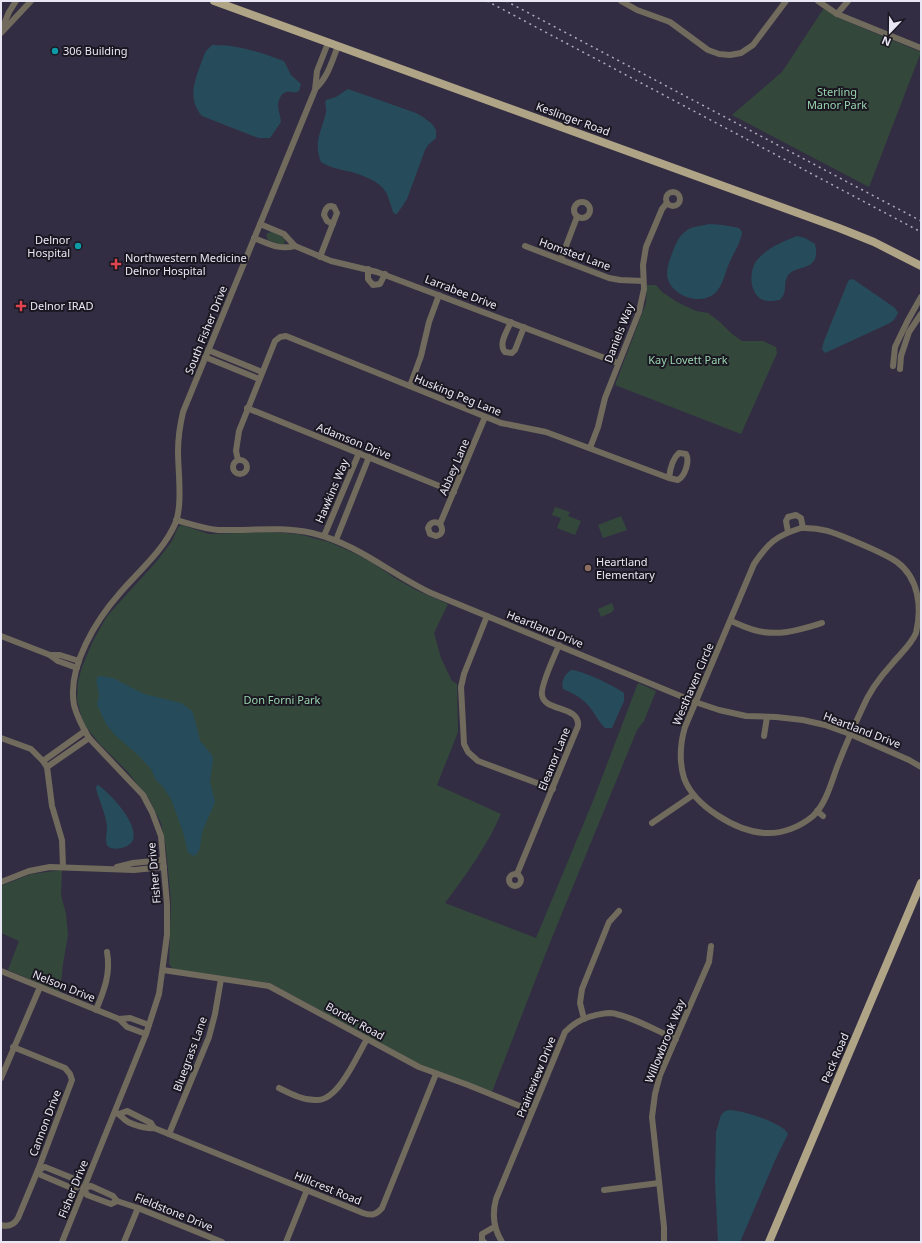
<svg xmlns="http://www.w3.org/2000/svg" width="922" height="1243" font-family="'Noto Sans',sans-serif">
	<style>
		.green { fill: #33483b }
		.water { fill: #264c5b }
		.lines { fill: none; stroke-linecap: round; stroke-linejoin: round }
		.minor { stroke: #716b5d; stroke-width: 6 }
		.major { stroke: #b0a487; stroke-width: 8 }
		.rail { stroke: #afabbb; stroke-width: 1.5; stroke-dasharray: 2 4; stroke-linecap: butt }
		.culture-dot { fill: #0f9aa8; stroke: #1a1721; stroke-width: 1.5 }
		.health-dot { fill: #e0444e; stroke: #1a1721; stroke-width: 1.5 }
		.education-dot { fill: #8d6e63; stroke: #1a1721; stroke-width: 1.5 }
		.labels { text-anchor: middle; stroke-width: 4; stroke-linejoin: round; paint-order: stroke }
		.poi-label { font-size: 11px; fill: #eae7f5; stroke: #1a1721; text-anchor: start }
		.park-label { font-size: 11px; fill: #99d4ae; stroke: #1a1721 }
		.street-label { font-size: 11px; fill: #eae7f5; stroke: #1a1721 }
	</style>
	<rect width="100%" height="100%" fill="#332d43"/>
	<g class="green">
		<path d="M824 8 836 17 921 52 869 187 732 115 782 72Z"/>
		<path d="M272 232 283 237 285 240 284 245H281L268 240 266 235 268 233Z"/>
		<path d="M647 285H656L662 292 677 302 696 311 708 313 720 322 732 334 742 341H763L776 347 777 353 741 434 615 385 646 303Z"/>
		<path d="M555 507 570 512 568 516 581 521 575 535 557 528 561 518 552 515Z"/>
		<path d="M621 516 627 530 603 538 598 525Z"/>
		<path d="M182 525 209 534 269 532 298 534 329 542 354 553 373 563 393 577 416 590 448 604 434 633 441 658 452 681 457 684 458 732 437 785 501 814C487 846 466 875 445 903L536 938 593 801 638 683 656 691 644 721 637 730 549 945 492 1092 431 1069 413 1061 270 983 173 969 169 964 171 901 166 849 161 823 149 799 127 771 99 743 86 727 82 719 77 700 78 681 82 667 93 641 107 616 157 561 172 541 178 527Z"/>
		<path d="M612 603 614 609 612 612 601 617 598 609Z"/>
		<path d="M62 870 61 895 66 914 68 935 63 964 60 992 8 970 19 941 1 933V886L31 874Z"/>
	</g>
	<g class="water">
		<path d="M212 45C236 44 262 53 284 61L291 75 301 84 299 91C294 94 291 91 286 92 283 93 282 94 281 96 275 105 280 112 281 122L270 138H259L253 136 202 116C185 97 197 76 204 55L206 51Z"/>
		<path d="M348 89 416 113 423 117 432 124 436 130V138L428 145 425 150 407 199 397 214H395L393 212C391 206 389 199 387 194 381 181 360 174 347 171 338 169 329 167 321 162 313 141 322 131 326 112 327 107 324 105 326 100L336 97Z"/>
		<path d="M709 224 723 225 739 228 742 232C741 243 732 255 728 266 725 274 722 287 715 293 700 307 669 295 667 275 667 266 670 259 673 251 676 243 679 236 686 231 692 226 702 226 709 224Z"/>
		<path d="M797 236 805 238 815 244C822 274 794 263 787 277 783 286 788 291 780 300 773 301 767 302 761 299 749 292 749 270 757 260 767 248 784 241 797 236Z"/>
		<path d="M853 279 895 308 898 313 894 320 888 324 825 353 822 349 824 341 847 284 849 280Z"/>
		<path d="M571 670C579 669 617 687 624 693V701L612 728H605C598 721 594 712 588 705 581 697 572 693 563 689 561 682 564 675 571 670Z"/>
		<path d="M100 676 113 678 144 694 181 703 192 711 194 716 200 741 212 755 213 760 210 782 215 802 202 832 200 848 196 855 193 856 188 852 183 832 171 799 163 787 156 780 151 769 138 755 115 735 106 724 97 704C102 691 95 688 97 678Z"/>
		<path d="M97 785H98C110 793 139 824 133 840 131 847 112 853 107 845 105 840 107 832 107 827 106 814 99 801 96 788Z"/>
		<path d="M730 1110C741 1110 784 1123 788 1134L777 1156 740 1242H718L715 1182 716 1132 721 1115 725 1111Z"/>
	</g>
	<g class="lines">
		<g class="minor">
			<path d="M621 1 637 10 670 22 708 50 719 54 730 55 741 53 753 45 786 1"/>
			<path d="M818 1 837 14 921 48"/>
			<path d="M837 14 848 1"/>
			<path d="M1 31 9 12 16 1"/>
			<path d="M1 33 31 1"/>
			<path d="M316 88C328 77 332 61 338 46"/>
			<circle cx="673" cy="199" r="7"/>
			<circle cx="582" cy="210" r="8"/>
			<path d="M254 238C270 244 278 250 295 246L284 234 260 224"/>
			<path d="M295 246 331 261 377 272 618 363"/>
			<path d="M525 246 609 278 620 280 643 281"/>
			<path d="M320 257 337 213 334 207C328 204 325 209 324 215L327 221 333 224"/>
			<path d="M561 259 577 217"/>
			<path d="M368 269V279L373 285 380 284 385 274"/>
			<path d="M511 322C507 331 498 344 505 352L512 353 515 350 524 327"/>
			<path d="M208 350 262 372"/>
			<path d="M205 357 259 379"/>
			<path d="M893 366 895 347 907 322 921 297"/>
			<path d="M900 369 901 356 909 332 921 314"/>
			<path d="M410 386 421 356 429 322 439 295"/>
			<path d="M247 408 454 492"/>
			<path d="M590 448 598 427 605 398 639 312 644 289 643 265 646 247 662 209 667 203"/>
			<path d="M238 460 236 451 239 431 275 341 280 337 286 336 501 423 546 432 669 478 678 480C685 476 690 461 686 454L679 453C672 459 670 469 669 478"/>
			<circle cx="240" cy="467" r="7"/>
			<path d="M176 520C190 524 204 529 218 530 250 531 280 526 312 533 358 544 389 573 431 593L695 702 719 710 746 716 776 717 803 720 825 725 850 734 909 760 921 767"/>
			<path d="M440 524C435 521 430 522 428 528L430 534 436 536C442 535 444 530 440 524L485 417"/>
			<path d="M801 528C823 527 837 534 856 542 870 548 885 554 897 562 919 578 922 608 916 633 911 645 900 654 892 664 880 677 869 692 862 709 854 726 846 744 839 762 832 779 827 803 813 816 800 827 782 834 766 833 737 832 694 806 684 778 679 761 680 744 685 727L754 564C769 542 776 536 801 528Z"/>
			<path d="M788 532 786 521 788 517 796 515 801 518 803 528"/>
			<path d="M324 536 359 453"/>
			<path d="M336 540 369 457"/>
			<path d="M487 616 464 674 461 687 464 744 468 752 478 761 553 789"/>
			<path d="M731 621C738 624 746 628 754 630 778 637 799 630 822 623"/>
			<path d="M1 636 50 655 58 661 77 668"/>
			<path d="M50 655H60L79 661"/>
			<path d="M764 736 767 717"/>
			<path d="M1 738 31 749 43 761 47 767 52 806 62 840 63 867"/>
			<path d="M43 761 85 731"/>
			<path d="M47 767 89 738"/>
			<path d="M817 811 823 816"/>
			<path d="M652 823 693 795"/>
			<path d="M117 867 133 863 163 860"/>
			<circle cx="515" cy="880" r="6"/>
			<path d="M517 874 578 726C580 705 544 712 542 695 540 686 555 655 559 645"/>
			<path d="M1 882 29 871 50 867 134 870 164 867"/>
			<path d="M163 970 269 986 419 1067 468 1085 532 1111"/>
			<path d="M1 971 119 1019 127 1027 146 1034"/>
			<path d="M96 1010C104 991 111 973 107 952"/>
			<path d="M119 1019 130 1018 149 1025"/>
			<path d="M584 1019 580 1003 582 989 609 922 619 911"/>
			<path d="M1 1078 40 987"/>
			<path d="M279 1088C291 1094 304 1101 318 1100 339 1099 357 1056 367 1039"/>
			<path d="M115 1112C119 1114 120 1115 123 1118 128 1124 146 1129 154 1128L151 1123 127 1111 119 1114"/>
			<path d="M154 1128 363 1213C371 1216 376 1215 382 1208L436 1074"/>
			<path d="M169 1134 209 1037 215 1014 221 979"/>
			<path d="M45 1167 77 1180 79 1186 74 1189 41 1175 38 1170Z"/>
			<path d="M91 1186 113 1196 117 1201 111 1204 87 1195 84 1188Z"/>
			<path d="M604 1190 659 1183"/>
			<path d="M117 1201 138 1208 222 1242"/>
			<path d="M1 1225C8 1227 14 1225 18 1218L38 1170 72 1080 70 1074 65 1068 13 1047"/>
			<path d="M62 1242 146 1034 159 994 167 935V904L161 836 152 812 143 795 89 738C83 728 77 717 74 705 67 667 96 620 120 593 139 571 163 551 175 524 183 506 178 471 178 451 178 438 180 425 183 412L315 90 317 71 328 43"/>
			<path d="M124 1242 138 1208"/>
			<path d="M286 1242 307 1190"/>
			<path d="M484 1242 482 1241V1234L494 1227"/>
			<path d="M502 1242C493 1228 492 1214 496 1199L565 1032C572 1025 579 1020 589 1017 596 1015 602 1013 610 1013 627 1014 659 1032 676 1039"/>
			<path d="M664 1242V1227L652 1117 655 1094 660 1075 709 962 711 946"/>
		</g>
		<g class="major">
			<path d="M214 1 839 228 874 242 921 266"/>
			<path d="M769 1242 921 883"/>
		</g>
		<g class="rail">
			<path d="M487 1 921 232"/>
			<path d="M506 1 921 221"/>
		</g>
	</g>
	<g class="culture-dot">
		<circle cx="55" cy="51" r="4"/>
		<circle cx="78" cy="246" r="4"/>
	</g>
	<g class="health-dot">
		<path d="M114 258h4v4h4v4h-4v4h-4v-4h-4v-4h4z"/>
		<path d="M19 300h4v4h4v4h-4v4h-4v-4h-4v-4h4z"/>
	</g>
	<circle class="education-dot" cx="588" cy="568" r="4"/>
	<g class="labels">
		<g class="poi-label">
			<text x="63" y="55">306 Building</text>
			<text x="70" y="244" text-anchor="end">Delnor<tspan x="70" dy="13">Hospital</tspan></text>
			<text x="125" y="262">Northwestern Medicine<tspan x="125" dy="13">Delnor Hospital</tspan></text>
			<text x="30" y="310">Delnor IRAD</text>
			<text x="596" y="566">Heartland<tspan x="596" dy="13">Elementary</tspan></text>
		</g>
		<g class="park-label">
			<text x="837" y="96">Sterling<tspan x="837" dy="13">Manor Park</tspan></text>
			<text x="688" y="364">Kay Lovett Park</text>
			<text x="282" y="704">Don Forni Park</text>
		</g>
		<g class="street-label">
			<text transform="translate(573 119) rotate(20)" y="4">Keslinger Road</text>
			<text transform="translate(575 254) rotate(20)" y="4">Homsted Lane</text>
			<text transform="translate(461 292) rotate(21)" y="4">Larrabee Drive</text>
			<text transform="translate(206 330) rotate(-68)" y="4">South Fisher Drive</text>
			<text transform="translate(619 333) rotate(-69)" y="4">Daniels Way</text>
			<text transform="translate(458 395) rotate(22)" y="4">Husking Peg Lane</text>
			<text transform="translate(354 441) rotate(22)" y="4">Adamson Drive</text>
			<text transform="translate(454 467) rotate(-67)" y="4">Abbey Lane</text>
			<text transform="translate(332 491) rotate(-67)" y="4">Hawkins Way</text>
			<text transform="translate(545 629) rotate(22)" y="4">Heartland Drive</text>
			<text transform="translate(693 684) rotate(-67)" y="4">Westhaven Circle</text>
			<text transform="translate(862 730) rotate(21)" y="4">Heartland Drive</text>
			<text transform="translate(554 759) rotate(-68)" y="4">Eleanor Lane</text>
			<text transform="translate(154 873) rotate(-95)" y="4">Fisher Drive</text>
			<text transform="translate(64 986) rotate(22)" y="4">Nelson Drive</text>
			<text transform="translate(355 1021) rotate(29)" y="4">Border Road</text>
			<text transform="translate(665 1041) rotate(-68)" y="4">Willowbrook Way</text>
			<text transform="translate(190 1054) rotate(-70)" y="4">Bluegrass Lane</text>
			<text transform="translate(835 1058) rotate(-67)" y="4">Peck Road</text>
			<text transform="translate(536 1077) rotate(-68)" y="4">Prairieview Drive</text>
			<text transform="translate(45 1123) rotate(-69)" y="4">Cannon Drive</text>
			<text transform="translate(328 1188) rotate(22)" y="4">Hillcrest Road</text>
			<text transform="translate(73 1189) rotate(-68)" y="4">Fisher Drive</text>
			<text transform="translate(174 1212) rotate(22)" y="4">Fieldstone Drive</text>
		</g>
	</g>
	<rect width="922" height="1243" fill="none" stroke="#eae7f5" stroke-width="4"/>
	<g transform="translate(890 32) rotate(202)" stroke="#1a1721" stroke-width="3" paint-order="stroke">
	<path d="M0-3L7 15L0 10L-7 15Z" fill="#eae7f5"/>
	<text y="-6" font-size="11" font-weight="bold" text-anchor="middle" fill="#eae7f5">N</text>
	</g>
</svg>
